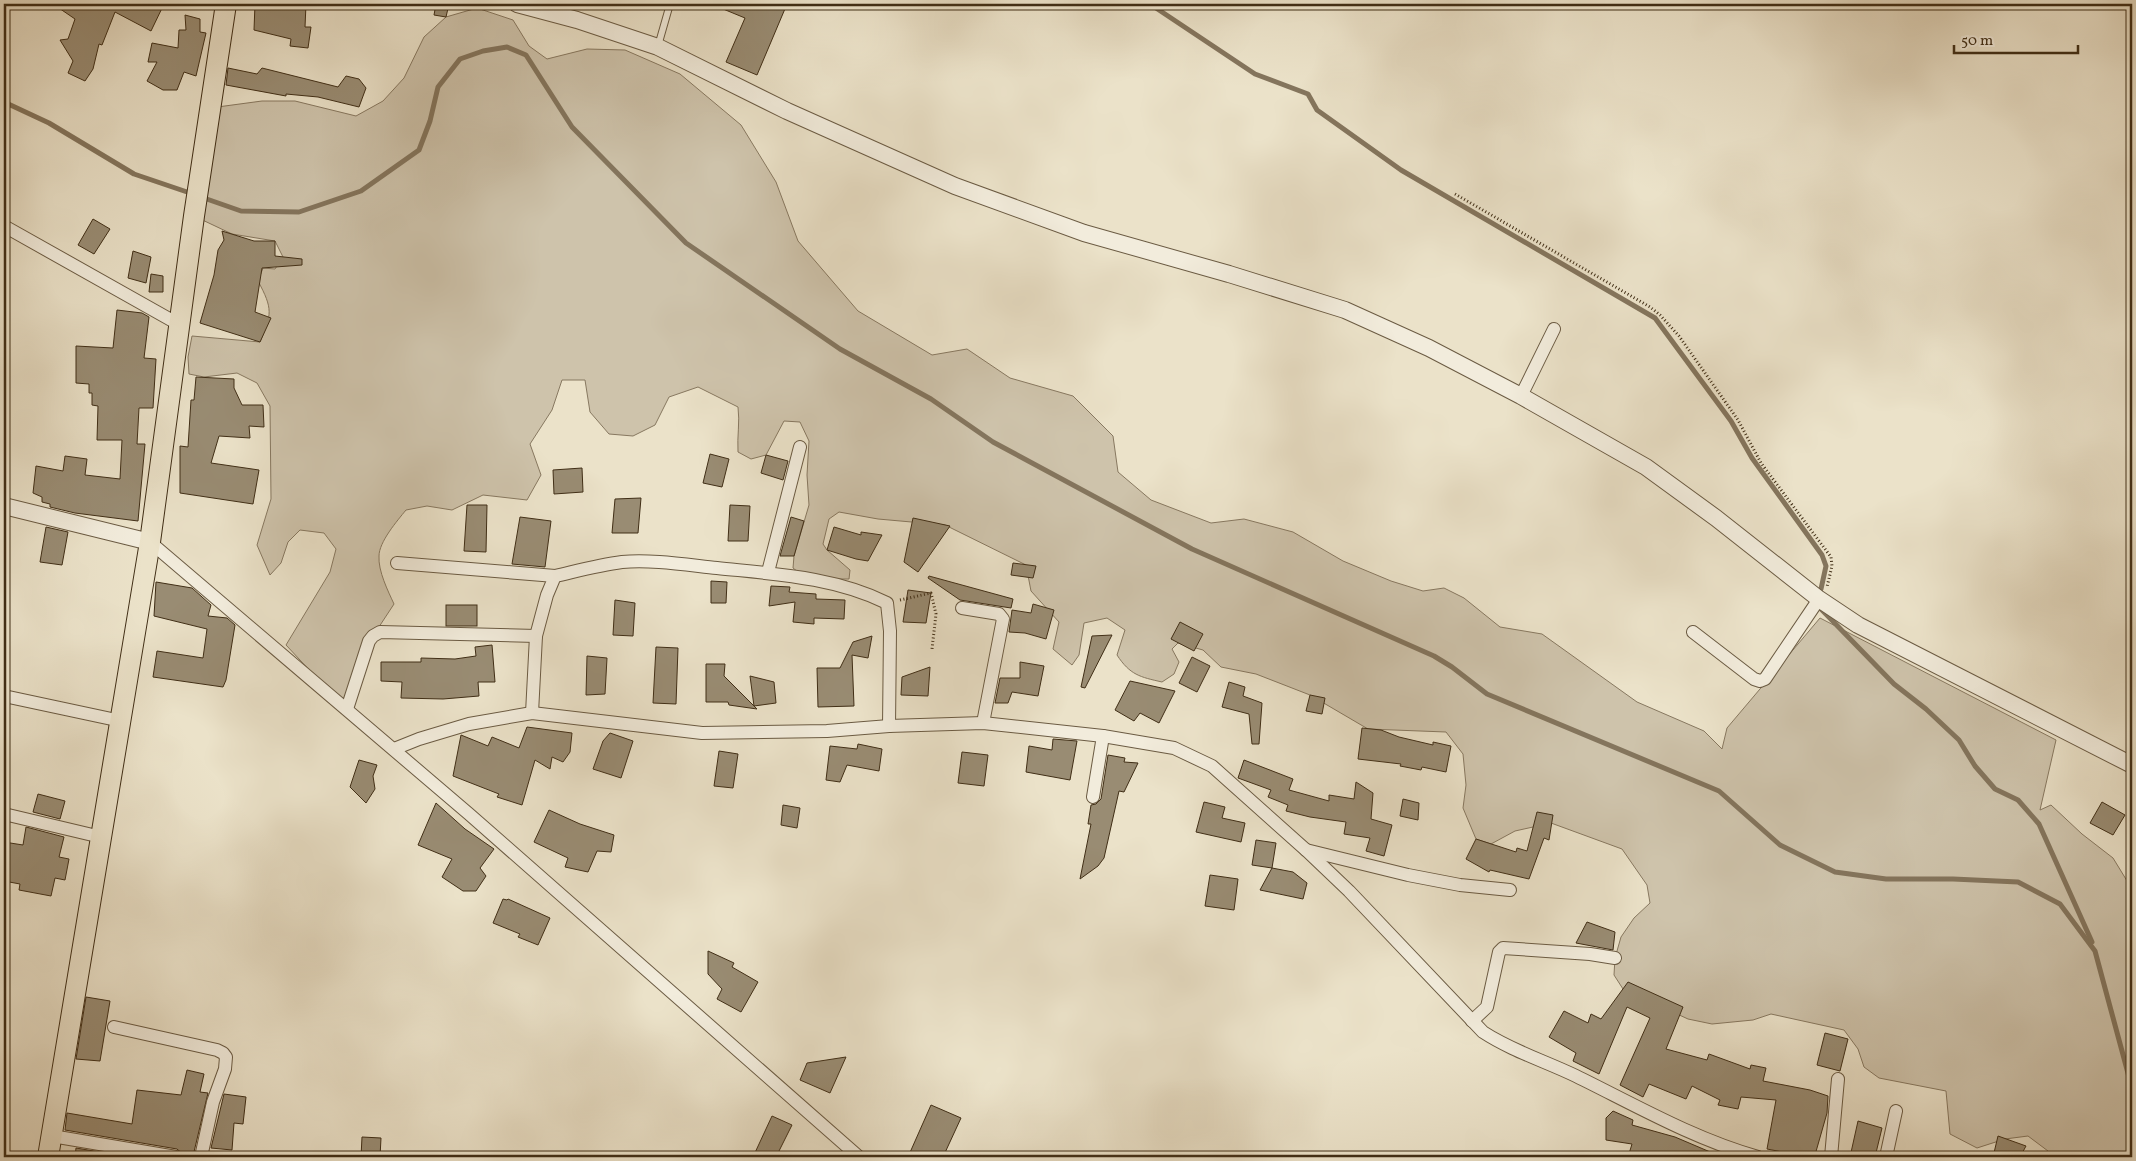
<svg xmlns="http://www.w3.org/2000/svg" width="2136" height="1161" font-family="Vollkorn,serif">
	<style>
		.green { fill: #cec3ab; stroke: #877860 }
		.lines { fill: none; stroke-linecap: round; stroke-linejoin: round }
		.stream { stroke: #84755d; stroke-width: 5 }
		.building { fill: #998c73; stroke: #402e16 }
		.service-casing { stroke: #6b5b43; stroke-width: 8 }
		.minor-casing { stroke: #6b5b43; stroke-width: 14 }
		.tertiary-casing { stroke: #6b5b43; stroke-width: 18 }
		.primary-casing { stroke: #402e16; stroke-width: 22 }
		.path { stroke: #402e16; stroke-width: 3; stroke-dasharray: 1 2.5; stroke-linecap: butt }
		.service { stroke: #f2ecdc; stroke-width: 6 }
		.minor { stroke: #f2ecdc; stroke-width: 12 }
		.tertiary { stroke: #f2ecdc; stroke-width: 16 }
		.primary { stroke: #ebe2c9; stroke-width: 20 }
	</style>
	<rect width="100%" height="100%" fill="#ebe2c9"/>
	<filter id="stains"><feTurbulence type="fractalNoise" baseFrequency=".004" numOctaves="4"/><feColorMatrix values="0 0 0 0 .2 0 0 0 0 .09 0 0 0 0 .02 0 0 0 .5 -.17"/></filter>
	<radialGradient id="worn" r=".72"><stop offset=".6" stop-color="#630" stop-opacity="0"/><stop offset="1" stop-color="#630" stop-opacity=".3"/></radialGradient>
	<path class="green" d="M477 8 513 20 529 46 547 59 587 49 625 50 680 74 741 125 776 182 798 241 858 311 932 355 967 349 1010 378 1073 396 1113 436 1118 472 1151 500 1211 523 1244 519 1293 532 1343 561 1391 581 1423 591 1444 588 1464 598 1500 627 1542 634 1637 702 1704 731 1722 749 1727 728 1820 618 2056 740 2040 810 2051 805 2082 834 2113 858 2132 889V1157H2052L2048 1151 2028 1136 2005 1139 1977 1148 1950 1134 1946 1091 1879 1078 1864 1067 1858 1049 1844 1030 1771 1014 1753 1020 1712 1024 1688 1019 1623 989 1614 975 1615 958 1621 937 1634 918 1650 903 1647 885 1622 849 1551 823 1515 831 1491 844 1476 839 1463 808 1466 785 1463 754 1446 732 1368 729 1310 695 1256 674 1221 667 1203 650 1178 643 1172 649 1179 662 1174 674 1162 682C1140 677 1130 675 1117 655L1125 630 1107 618 1084 623 1079 655 1072 665 1053 649 1059 622 1031 591 1026 565 945 525 878 519 839 512 829 519 823 544 827 550 850 570 849 579H807L793 568 794 556 809 505 807 475 809 441 800 422 784 421 766 455 751 459 738 452C737 436 740 422 738 407L698 387 669 397 655 425 633 436 609 434 590 412 585 380H562L552 410 530 444 541 475 527 500 483 495 452 510 427 506 406 510C397 521 379 542 379 556 378 571 388 591 394 604L373 636 341 704 286 645 330 572 336 549 324 533 300 530 288 542 281 563 270 575 257 545 271 499 270 406 257 383 237 373 204 377 189 374 188 357 192 336 260 342C272 314 273 309 258 281L263 268 275 269 283 257 275 241 232 234 194 216 210 108 262 101H295L356 116 383 101 404 78 424 37 446 17Z"/>
	<g class="lines">
		<g class="stream">
			<path d="M1150 4 1255 74 1308 94 1317 110 1401 170 1655 318 1731 421 1752 458 1822 555 1826 566 1821 589"/>
			<path d="M4 102 49 123 134 174 193 194"/>
			<path d="M201 197 241 211 299 212 361 191 419 150 430 121 438 87 460 59 483 51 507 47 526 55 572 127 686 243 840 349 931 399 993 442 1192 549 1434 656 1452 667 1487 694 1719 791 1780 845 1835 872 1886 879H1953L2018 882 2060 904 2095 951 2132 1088"/>
			<path d="M1821 609 1894 684 1926 709 1959 740 1975 766 1995 789 2018 800 2039 824 2092 942"/>
		</g>
	</g>
	<g class="building">
		<path d="M53 4H164L151 31 115 12 102 45 99 44 93 69 85 81 68 73 73 61 60 40 68 39 75 19Z"/>
		<path d="M255 4H306L305 27H311L308 48 290 46 291 39 254 30Z"/>
		<path d="M436 4H449L446 17 434 15Z"/>
		<path d="M711 4H787L757 75 726 62 745 18Z"/>
		<path d="M185 15 200 19V32L206 33 196 76 184 72 177 90H163L147 81 157 62H148L152 43 178 48 179 30H186Z"/>
		<path d="M228 68 257 74 262 68 338 87 346 76 359 79 366 88 359 107 318 97 286 94V96L226 85Z"/>
		<path d="M93 219 110 229 94 254 78 245Z"/>
		<path d="M222 231 254 241H275V256L302 259V265L262 268 255 312 271 318 260 342 200 323 214 275 218 250 224 240Z"/>
		<path d="M133 251 151 257 146 283 128 278Z"/>
		<path d="M151 274 163 276V292H149Z"/>
		<path d="M117 310 142 313 149 317 144 358 156 359 153 408H139L137 444H145L138 521 75 513 50 507V504L42 502V497L33 493 36 466 63 471 65 456 87 459 85 475 120 479 122 440H97L98 406 92 405V393H89V384L76 383V346L113 348Z"/>
		<path d="M196 377 234 379V388L242 405H263L264 427 249 426 250 438 219 436 211 463 259 470 253 504 180 493V446L188 447 191 400H194Z"/>
		<path d="M710 454 729 459 722 487 703 483Z"/>
		<path d="M766 455 788 461 783 480 761 473Z"/>
		<path d="M582 468 583 492 554 494 553 470Z"/>
		<path d="M641 498 638 533H612L615 499Z"/>
		<path d="M467 505H487L486 552 464 551Z"/>
		<path d="M730 505 750 506 748 541H728Z"/>
		<path d="M520 517 551 521 545 567 512 564Z"/>
		<path d="M791 517 804 521 794 556H780Z"/>
		<path d="M913 518 950 526 918 572 904 562Z"/>
		<path d="M46 527 68 532 62 565 40 562Z"/>
		<path d="M834 527 861 535V532L882 535 868 561 856 559 827 550Z"/>
		<path d="M1013 563 1036 566 1033 578 1011 575Z"/>
		<path d="M929 576 1013 599 1011 608 960 600 928 578Z"/>
		<path d="M711 581 727 582 726 603H711Z"/>
		<path d="M156 582 192 588 211 605 208 616 227 618 235 625 226 680 223 687 153 677 157 651 203 658 207 629 154 616Z"/>
		<path d="M771 586 790 587 789 592 816 594V599L845 600 844 619 814 618V624L793 622 795 602 769 606Z"/>
		<path d="M908 590 931 593 926 623 903 622Z"/>
		<path d="M615 600 635 603 633 636 613 635Z"/>
		<path d="M1033 604 1054 610 1046 639 1025 633 1009 632 1012 610 1031 613Z"/>
		<rect x="446" y="605" width="31" height="21"/>
		<path d="M1180 622 1203 634 1194 651 1171 639Z"/>
		<path d="M1112 635 1085 688 1081 687 1092 636Z"/>
		<path d="M872 636 868 658 852 655 854 706 818 707 817 668H840L853 642Z"/>
		<path d="M492 645 495 682H478L479 696 443 699 401 698 402 682 381 681V662H421V658L455 659 476 656 475 647Z"/>
		<path d="M656 647 678 648 676 704 653 703Z"/>
		<path d="M587 656 607 658 605 694 586 695Z"/>
		<path d="M1192 657 1210 666 1197 692 1179 683Z"/>
		<path d="M1020 662 1044 666 1038 696 1012 692 1008 703H995L1000 678H1020Z"/>
		<path d="M706 664H725L724 676 757 709 729 705 728 702H706Z"/>
		<path d="M930 667 928 696 901 695 902 677Z"/>
		<path d="M750 676 774 682 776 703 754 706Z"/>
		<path d="M1130 681 1175 691 1159 723 1140 713 1134 721 1115 710Z"/>
		<path d="M1229 682 1245 687 1243 696 1262 703 1259 744H1252L1249 714 1222 707Z"/>
		<path d="M1310 695 1325 698 1322 714 1306 711Z"/>
		<path d="M527 727 572 733 570 752 563 762 552 757 550 769 535 760 522 805 497 797 499 794 453 776 461 735 488 746 492 737 519 748Z"/>
		<path d="M1362 728 1381 730 1399 737 1433 745V742L1451 746 1446 772 1422 767 1421 770 1400 766 1401 764 1358 759Z"/>
		<path d="M610 733 633 741 621 778 593 769 603 741Z"/>
		<path d="M1053 739 1077 741 1070 780 1026 772 1029 746 1052 750Z"/>
		<path d="M858 744 882 749 879 771 847 765 840 782 826 780 830 746 857 749Z"/>
		<path d="M719 751 738 754 733 788 714 786Z"/>
		<path d="M962 752 988 755 984 786 958 783Z"/>
		<path d="M1108 755 1125 758 1124 762 1138 763 1124 792 1119 791 1104 858 1098 866 1080 879 1091 824H1088L1091 805 1096 804 1101 799Z"/>
		<path d="M359 760 377 765 373 776 375 789 366 803 350 787Z"/>
		<path d="M1244 760 1293 779 1289 790 1329 801V795L1354 799 1356 782 1373 793 1371 819 1392 825 1384 856 1366 851 1370 838 1344 834 1346 822 1310 817 1286 811 1288 805 1268 797 1271 790 1238 778Z"/>
		<path d="M38 794 65 801 60 819 33 812Z"/>
		<path d="M1403 799 1419 803 1418 820 1400 816Z"/>
		<path d="M1204 802 1225 807 1222 818 1245 823 1241 842 1196 832Z"/>
		<path d="M2102 802 2125 815 2113 835 2090 823Z"/>
		<path d="M436 803 465 829 494 849 480 868 486 876 476 891H463L442 877 452 859 418 845Z"/>
		<path d="M783 805 800 808 797 828 781 825Z"/>
		<path d="M549 810 580 824 614 835 611 852 597 851 588 872 565 867 568 858 534 842Z"/>
		<path d="M1537 812 1553 815 1549 840 1544 838 1529 879 1490 870 1489 872 1466 859 1476 839 1516 852 1517 848 1527 851Z"/>
		<path d="M26 827 64 837 59 857 69 859 65 880 55 878 51 896 19 890 20 884 4 881V842L23 845Z"/>
		<path d="M1256 840 1276 843 1272 868 1252 865Z"/>
		<path d="M1272 868 1293 872 1307 883 1303 899 1260 890Z"/>
		<path d="M1210 875 1238 879 1234 910 1205 906Z"/>
		<path d="M503 899 507 900 508 899 550 918 538 945 518 937 520 934 493 923Z"/>
		<path d="M1587 922 1615 932 1613 950 1576 943Z"/>
		<path d="M708 951 734 963 732 967 758 982 741 1012 717 999 722 989 708 974Z"/>
		<path d="M1628 982 1683 1007 1666 1049 1707 1060 1709 1054 1750 1069 1751 1065 1766 1068 1763 1081 1810 1090 1828 1096 1827 1113 1815 1155 1793 1154 1767 1149 1776 1100 1741 1097 1738 1109 1718 1105 1720 1100 1692 1086 1686 1099 1649 1084 1643 1097 1620 1085 1650 1018 1627 1007 1599 1074 1573 1061 1576 1053 1549 1037 1564 1011 1588 1023 1591 1014 1601 1019Z"/>
		<path d="M86 997 110 1001 100 1061 76 1059Z"/>
		<path d="M1825 1033 1848 1039 1840 1071 1817 1065Z"/>
		<path d="M846 1057 830 1093 800 1080 807 1063Z"/>
		<path d="M187 1070 204 1074 200 1092 208 1093 193 1156 184 1155 177 1149 65 1130 67 1113 132 1124 137 1090 181 1095Z"/>
		<path d="M224 1094 246 1097 243 1124 234 1123 232 1150 211 1148Z"/>
		<path d="M931 1105 961 1118 943 1157H908Z"/>
		<path d="M1613 1111 1633 1120 1632 1125 1675 1137 1722 1157H1628L1632 1144 1606 1140V1118Z"/>
		<path d="M772 1116 792 1125 776 1157H753Z"/>
		<path d="M1858 1121 1882 1128 1875 1157H1850Z"/>
		<path d="M1998 1136 2026 1146 2020 1157H1993Z"/>
		<path d="M362 1137 381 1138 380 1157H361Z"/>
		<path d="M76 1148 129 1157H75Z"/>
	</g>
	<g class="lines">
		<g class="service-casing">
			<path id="service" d="M658 46 670 4"/>
		</g>
		<g class="minor-casing">
			<g id="minor">
				<path d="M4 226 180 325"/>
				<path d="M1521 396 1554 329"/>
				<path d="M150 542 469 814 859 1157"/>
				<path d="M397 563 555 576"/>
				<path d="M768 572 800 447"/>
				<path d="M962 608 999 614 1003 619 983 723"/>
				<path d="M1693 632 1754 679 1760 681 1765 679 1819 599"/>
				<path d="M4 696 121 721"/>
				<path d="M347 709 369 641 373 636 380 632 536 636"/>
				<path d="M532 713 536 636 547 595 555 576C577 571 599 565 622 562 650 559 688 565 717 568 774 574 835 577 887 603L890 631 889 726"/>
				<path d="M394 749 419 739 469 724 532 713 702 733 827 731 889 726 983 723 1103 736 1174 748 1212 766 1306 850 1349 891 1483 1032C1512 1051 1545 1061 1576 1076 1635 1105 1694 1139 1758 1157"/>
				<path d="M1093 797 1103 736"/>
				<path d="M4 814 101 837"/>
				<path d="M1306 850 1408 875 1460 885 1510 890"/>
				<path d="M1472 1021 1487 1007 1499 952 1503 948 1590 954 1615 958"/>
				<path d="M114 1027 217 1050 223 1053 226 1057 225 1069 213 1102 201 1157"/>
				<path d="M52 1136 176 1157"/>
				<path d="M1831 1157 1838 1079"/>
				<path d="M1886 1157 1896 1111"/>
			</g>
		</g>
		<g class="tertiary-casing">
			<g id="tertiary">
				<path d="M517 4 577 20 658 47 787 111 955 186 1084 233 1229 274 1345 310 1429 348 1521 396 1646 467 1716 518 1819 599 1858 625 2132 765"/>
				<path d="M4 506 150 542"/>
			</g>
		</g>
		<g class="primary-casing">
			<path id="primary" d="M48 1157 150 542 194 216 226 4"/>
		</g>
		<g class="path">
			<path d="M1455 194 1650 307 1660 315 1679 336 1738 420 1761 463 1831 557 1832 566 1827 587"/>
			<path d="M900 600 931 593 936 614 932 649"/>
		</g>
		<use href="#service" class="service"/>
		<use href="#minor" class="minor"/>
		<use href="#tertiary" class="tertiary"/>
		<use href="#primary" class="primary"/>
	</g>
	<rect width="2136" height="1161" fill="none" stroke="#ebe2c9" stroke-width="20"/>
	<rect x="5" y="5" width="2126" height="1151" fill="none" stroke="#402e16" stroke-width="2.5"/>
	<rect x="10" y="10" width="2116" height="1141" fill="none" stroke="#402e16"/>
	<path d="M1954 45v8h124v-8" fill="none" stroke="#402e16" stroke-width="2.5"/>
	<text x="1961" y="45" font-size="15" fill="#402e16" stroke="#f2ecdc" stroke-width="4" paint-order="stroke">50 m</text>
	<rect width="100%" height="100%" filter="url(#stains)"/>
	<rect width="100%" height="100%" fill="url(#worn)"/>
</svg>
